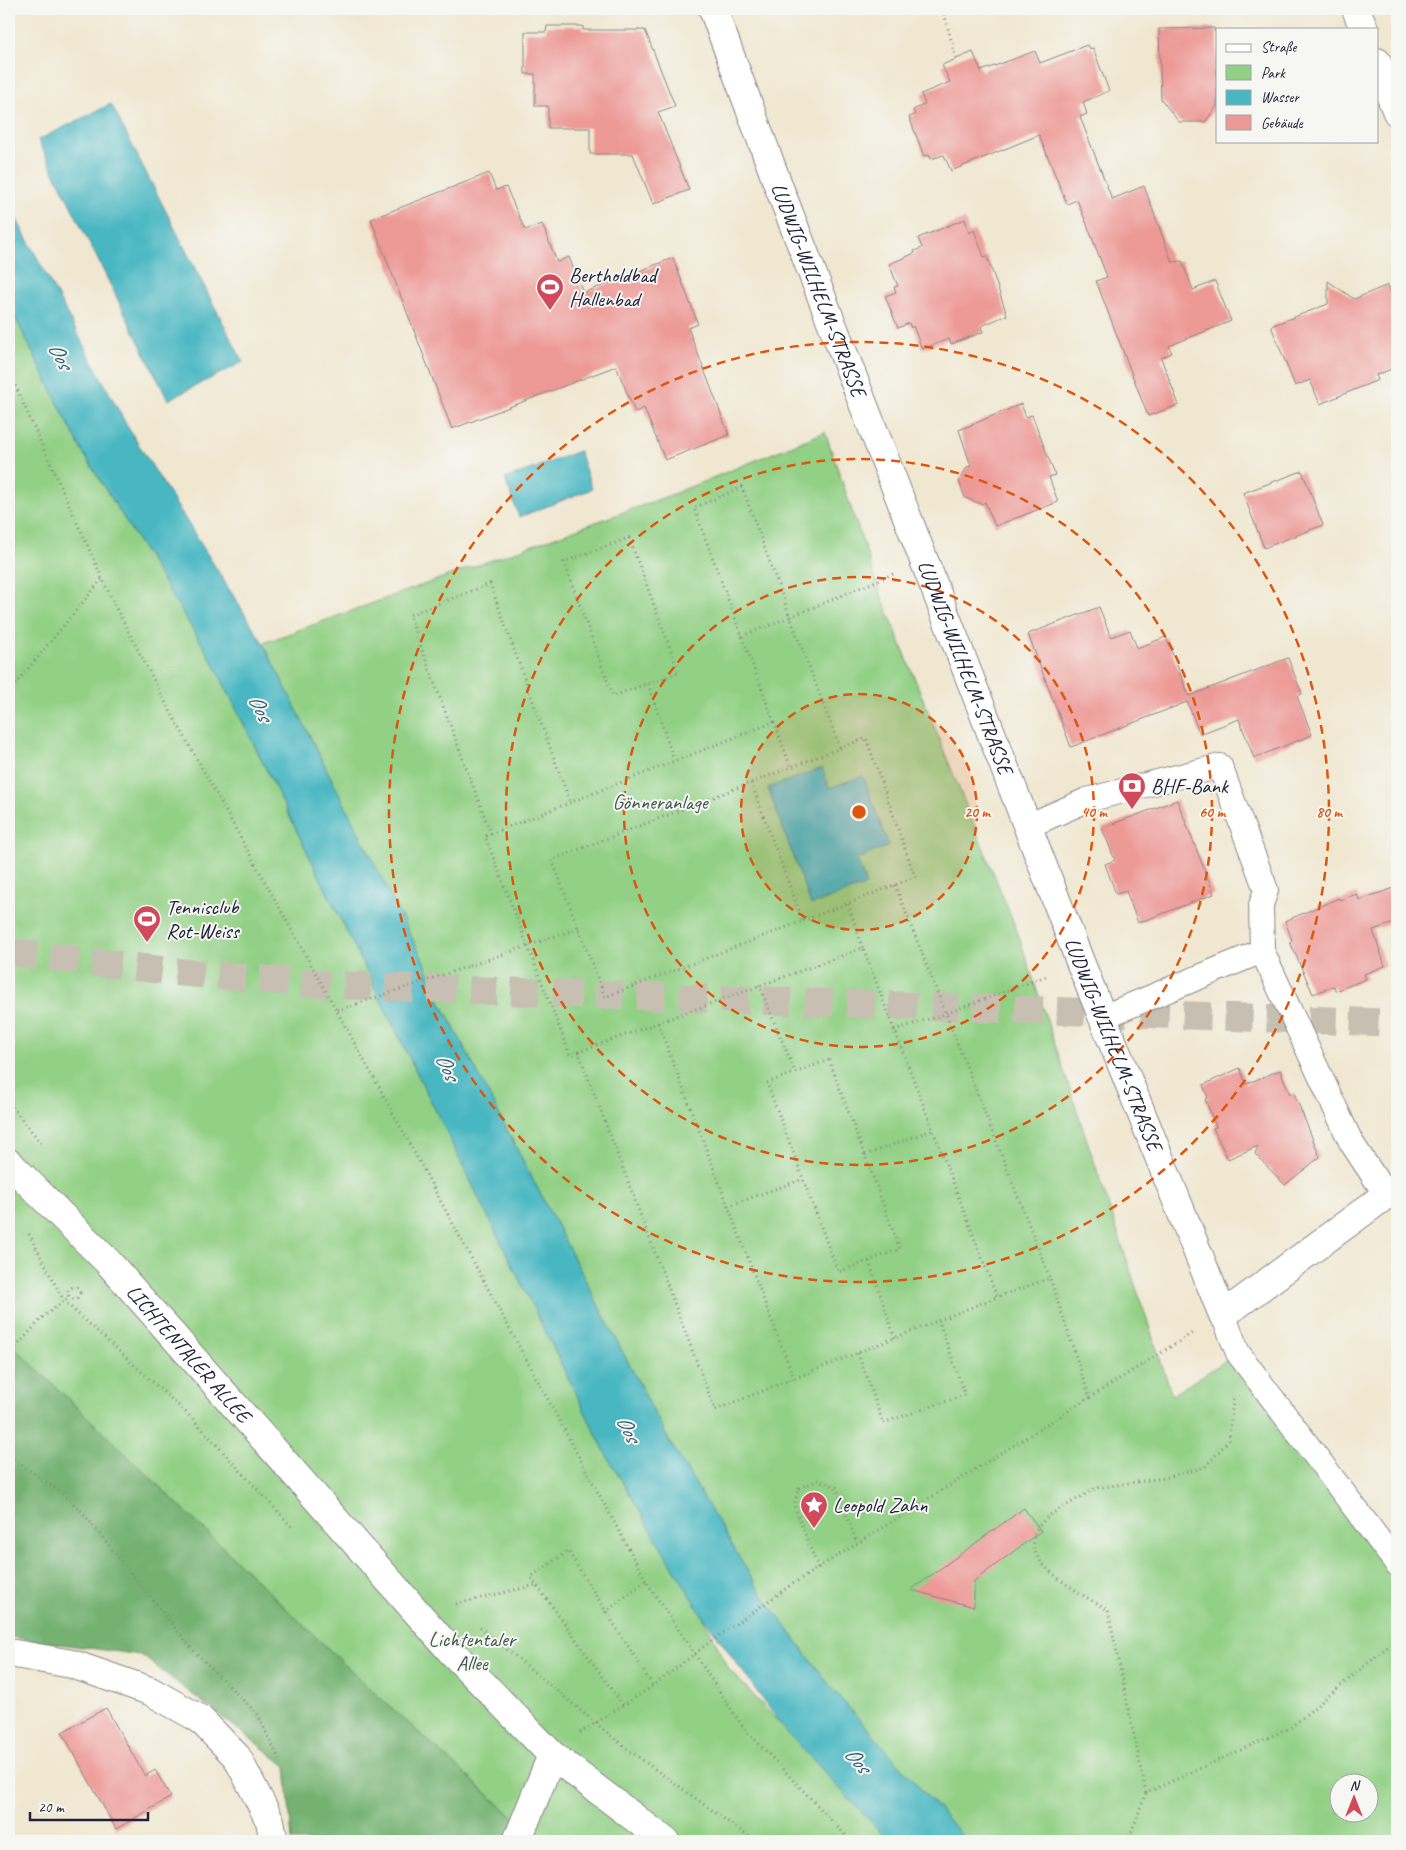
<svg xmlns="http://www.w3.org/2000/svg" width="1406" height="1850" font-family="Caveat,sans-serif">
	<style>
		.green { fill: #92d085; stroke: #5a7960; fill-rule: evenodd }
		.forest { fill: #75b272; stroke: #4c6a56 }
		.water { fill: #48b7c2; stroke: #356c7e }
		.building { fill: #ed9995 }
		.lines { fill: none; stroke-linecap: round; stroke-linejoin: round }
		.primary-tunnel { stroke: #c7c0b2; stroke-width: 28; stroke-dasharray: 28 14; stroke-linecap: butt }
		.service-casing { stroke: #898486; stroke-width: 26 }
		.minor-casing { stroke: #898486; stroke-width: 30 }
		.path { stroke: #898486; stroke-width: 3; stroke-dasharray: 1 4; stroke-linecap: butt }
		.service { stroke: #fff; stroke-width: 24 }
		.minor { stroke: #fff; stroke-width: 28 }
		.path-bridge { stroke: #898486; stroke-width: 3; stroke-dasharray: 1 4; stroke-linecap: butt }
		.ring { fill: none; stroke: #de560e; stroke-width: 2.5; stroke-dasharray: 9 6 }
		.labels { text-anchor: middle; stroke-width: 4; stroke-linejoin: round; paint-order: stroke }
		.poi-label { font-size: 21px; fill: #22223b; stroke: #f6f6f2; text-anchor: start }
		.street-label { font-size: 21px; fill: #22223b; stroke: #f6f6f2 }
		.park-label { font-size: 21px; fill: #445651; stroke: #f6f6f2 }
		.water-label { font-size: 22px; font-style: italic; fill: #315e71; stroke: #f6f6f2 }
		.centre { fill: #de560e; stroke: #f6f6f2; stroke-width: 2.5 }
		.ring-label { font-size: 15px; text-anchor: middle; font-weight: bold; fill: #de560e; stroke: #f6f6f2; stroke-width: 4; stroke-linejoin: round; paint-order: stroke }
	</style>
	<rect width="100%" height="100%" fill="#f6f6f2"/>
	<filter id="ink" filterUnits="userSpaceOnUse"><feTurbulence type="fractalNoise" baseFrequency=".02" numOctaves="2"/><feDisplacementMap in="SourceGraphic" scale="10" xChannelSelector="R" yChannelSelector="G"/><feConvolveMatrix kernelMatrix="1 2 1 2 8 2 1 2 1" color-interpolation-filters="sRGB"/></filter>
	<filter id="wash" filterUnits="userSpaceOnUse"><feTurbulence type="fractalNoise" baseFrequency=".0096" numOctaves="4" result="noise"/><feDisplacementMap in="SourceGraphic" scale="20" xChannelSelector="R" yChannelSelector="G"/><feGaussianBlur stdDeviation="1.12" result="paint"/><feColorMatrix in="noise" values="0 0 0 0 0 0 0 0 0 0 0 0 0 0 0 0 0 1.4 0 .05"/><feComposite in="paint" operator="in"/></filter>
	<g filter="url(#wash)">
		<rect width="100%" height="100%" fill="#f0e7d0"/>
		<g class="green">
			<path d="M9 305 81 449 213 662 607 1456 702 1615 729 1669 889 1841H540L369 1688 9 1342Z"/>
			<path d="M825 432 881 595 1018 934 1172 1395 1238 1353 1397 1564V1841H967L833 1690 761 1593 668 1439 440 1001 426 966 263 643 668 496ZM1338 1782H1368V1812H1338Z"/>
		</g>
		<path class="forest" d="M9 1342 369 1688 540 1841H292L286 1766 141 1655 9 1637Z"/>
		<g class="water">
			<path d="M111 104 243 362 168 400 38 140Z"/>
			<path d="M9 205 127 426 263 643 426 966 440 1001 668 1439 761 1593 833 1690 967 1841H889L784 1729 702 1615 607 1456 213 662 81 449 9 305Z"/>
			<path d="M579 451 592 489 519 517 505 479Z"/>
			<path d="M822 768 829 788 863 776 889 846 857 859 866 885 811 905 768 788Z"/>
		</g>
		<g id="blocks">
			<g class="building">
				<path d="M547 26H583V30H645L675 106 658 112 689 190 653 204 633 154H590V128H548V106H535V74H525V32H546Z"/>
				<path d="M1214 28V31H1217V106L1205 122H1179L1161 99 1159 29Z"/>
				<path d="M1087 45 1089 49 1093 48 1109 91 1083 102 1087 114 1080 117 1112 199 1144 186 1172 262 1182 261 1193 290 1215 281 1231 321 1169 346 1172 353 1161 358 1179 405 1148 416 1096 281 1107 277 1088 227 1077 200 1067 204 1039 135 951 171 944 155 931 159 929 155 924 156 909 117 915 115 913 110 925 104 921 94 950 82 942 65 973 52 981 71 1035 51 1040 63Z"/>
				<path d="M489 173 496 190 506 187 525 230 542 224 557 262 569 257 583 293 673 258 698 324 688 328 729 435 665 460 644 408 635 412 616 366 452 429 371 219Z"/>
				<path d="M965 219 969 233 974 230 984 257 987 256 1007 315 981 326 983 332 951 344 949 339 922 349 913 326 911 328 909 323 898 328 885 296 896 292 894 287 898 286 889 264 915 253 914 251 922 248 918 238Z"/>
				<path d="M1328 281 1354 299 1388 285 1397 309V367L1376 375 1378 380 1320 404 1310 380 1295 386 1271 326 1328 304Z"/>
				<path d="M1021 404 1026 417 1032 415 1055 475 1049 477 1058 502 995 526 985 502 982 504 965 498 959 481 967 467 971 466 959 430Z"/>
				<path d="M1302 471 1323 525 1264 548 1243 493Z"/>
				<path d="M1099 607 1111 637 1130 630 1137 648 1166 637 1189 696 1288 658 1302 694 1297 696 1312 735 1254 758 1239 719 1200 734 1187 702 1071 747 1028 634Z"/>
				<path d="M1177 800 1214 894 1138 923 1126 891 1116 894 1105 864 1115 860 1102 828Z"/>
				<path d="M1397 887V922L1373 930 1385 966 1364 974 1366 979 1336 991 1334 986 1313 994 1290 942 1292 940 1285 921 1339 898 1340 900 1357 894 1359 900Z"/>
				<path d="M1240 1068 1246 1084 1280 1070 1290 1094 1294 1093 1320 1157 1285 1185 1255 1154 1258 1146 1228 1159 1213 1128 1216 1127 1205 1099 1208 1098 1203 1085Z"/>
				<path d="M1024 1508 1041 1531 974 1581V1607L911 1590Z"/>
				<path d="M106 1708 145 1776 155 1770 171 1797 116 1829 62 1732Z"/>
			</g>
		</g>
	</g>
	<g filter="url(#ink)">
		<use href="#blocks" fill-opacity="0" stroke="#898486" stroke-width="1"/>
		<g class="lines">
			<path class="primary-tunnel" d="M9 952 178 972 331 985 1397 1023"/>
			<g class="service-casing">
				<g id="service">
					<path d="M1028 826 1087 800 1220 766 1266 890 1261 905 1262 951"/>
					<path d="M1103 1017 1262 951 1351 1142 1386 1195"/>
					<path d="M1223 1315 1238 1353 1397 1564"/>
				</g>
			</g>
			<g class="minor-casing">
				<g id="minor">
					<path id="s1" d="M713 9 780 190 1081 964 1223 1315 1397 1187"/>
					<path d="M1356 9 1364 29"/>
					<path d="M1377 62 1397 112"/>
					<path id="s2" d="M9 1163 109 1263 451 1651 552 1755 665 1841"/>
					<path d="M9 1653 72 1664 150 1691 200 1719 237 1757 270 1821 274 1841"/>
					<path d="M517 1841 552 1755"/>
				</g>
			</g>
			<g class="path">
				<path d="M943 9 956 59"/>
				<path d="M9 372 112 600 163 698 380 1089 646 1581 743 1727 851 1841"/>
				<path d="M629 538 679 672 613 696 564 562Z"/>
				<path d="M893 574 790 617 742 487 694 508 774 722 485 836 570 1055 863 948 997 1297 1050 1278 1090 1399"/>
				<path d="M742 636 790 617 840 748"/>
				<path d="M648 684 674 760"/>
				<path d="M9 692 102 579"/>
				<path d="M774 722 791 768"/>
				<path d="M751 783 803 921 605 997 552 860 866 738 915 877 803 921"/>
				<path d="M491 834 409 615 490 584 570 802"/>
				<path d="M895 885 1050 1278"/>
				<path d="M848 904 863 948"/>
				<path d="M469 966 579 928"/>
				<path d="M759 985 795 1072"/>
				<path d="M337 1010 357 1004"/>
				<path d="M658 1023 794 1379"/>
				<path d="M894 1030 945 1014 1049 975"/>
				<path d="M578 1051 715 1410 997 1297"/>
				<path d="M829 1060 900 1249 838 1272 767 1083Z"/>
				<path d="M9 1103 41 1143"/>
				<path d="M865 1155 932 1130"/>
				<path d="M728 1206 803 1179"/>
				<path d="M29 1234 64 1301 191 1417 292 1527"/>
				<path d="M869 1261 895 1338"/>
				<circle cx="74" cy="1293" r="6"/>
				<path d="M858 1353 883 1423 965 1395 939 1321"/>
				<path d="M9 1355 44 1316 68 1298"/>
				<path d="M9 1456 64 1495 82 1512 193 1650 258 1715 280 1761"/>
				<path d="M818 1568 794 1505 799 1488 819 1480 836 1487 857 1543"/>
				<path d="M456 1604 536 1585"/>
				<path d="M605 1612 646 1581"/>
				<path d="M480 1627 627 1749 755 1841"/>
				<path d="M623 1705 531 1577 568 1551 653 1686"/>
				<path d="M580 1733 653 1686 706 1645 791 1585 1194 1332"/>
				<path d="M1146 1793 1108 1610C1089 1599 1038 1571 1034 1548 1033 1543 1034 1537 1034 1532L1048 1516 1096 1488 1164 1478 1205 1467 1229 1440 1233 1399"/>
				<path d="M1128 1841 1146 1793 1291 1727 1397 1639"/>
			</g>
			<use href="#service" class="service"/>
			<use href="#minor" class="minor"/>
			<path class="path-bridge" d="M357 1004 469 966"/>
		</g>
	</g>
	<circle cx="859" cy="812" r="118" fill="#de560e" fill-opacity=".12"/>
	<g class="ring">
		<circle cx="859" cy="812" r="118"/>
		<circle cx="859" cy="812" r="235"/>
		<circle cx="859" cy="812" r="353"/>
		<circle cx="859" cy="812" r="470"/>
	</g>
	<defs>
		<g id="stadium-pin" transform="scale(1.4375)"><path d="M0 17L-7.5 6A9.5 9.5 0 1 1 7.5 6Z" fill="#d1495b" stroke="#f6f6f2"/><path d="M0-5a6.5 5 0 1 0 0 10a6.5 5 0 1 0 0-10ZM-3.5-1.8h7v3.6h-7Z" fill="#fff"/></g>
		<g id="bank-pin" transform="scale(1.4375)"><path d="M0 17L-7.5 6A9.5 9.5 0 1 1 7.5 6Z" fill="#d1495b" stroke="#f6f6f2"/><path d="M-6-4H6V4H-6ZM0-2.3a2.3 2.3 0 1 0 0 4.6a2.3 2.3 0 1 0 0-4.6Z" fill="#fff"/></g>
		<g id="sight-pin" transform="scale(1.4375)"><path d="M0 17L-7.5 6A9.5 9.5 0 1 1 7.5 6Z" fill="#d1495b" stroke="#f6f6f2"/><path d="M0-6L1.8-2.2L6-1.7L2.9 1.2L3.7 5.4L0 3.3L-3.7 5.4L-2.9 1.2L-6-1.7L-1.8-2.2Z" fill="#fff"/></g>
	</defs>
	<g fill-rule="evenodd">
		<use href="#stadium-pin" x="550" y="287"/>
		<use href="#bank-pin" x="1132" y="786"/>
		<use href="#stadium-pin" x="147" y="919"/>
		<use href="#sight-pin" x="814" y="1505"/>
	</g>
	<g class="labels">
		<g class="poi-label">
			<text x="569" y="282">Bertholdbad<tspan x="569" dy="24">Hallenbad</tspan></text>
			<text x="1151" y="793">BHF-Bank</text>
			<text x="166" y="914">Tennisclub<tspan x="166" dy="24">Rot-Weiss</tspan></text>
			<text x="833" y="1512">Leopold Zahn</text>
		</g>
		<g class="street-label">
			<text dy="7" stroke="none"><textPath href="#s1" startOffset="300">LUDWIG-WILHELM-STRASSE</textPath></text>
			<text dy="7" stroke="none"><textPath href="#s1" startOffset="705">LUDWIG-WILHELM-STRASSE</textPath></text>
			<text dy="7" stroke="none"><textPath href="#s1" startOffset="1110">LUDWIG-WILHELM-STRASSE</textPath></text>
			<text dy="7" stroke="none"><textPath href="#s2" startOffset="262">LICHTENTALER ALLEE</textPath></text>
		</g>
		<g class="park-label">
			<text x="660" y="809">Gönneranlage</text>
			<text x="472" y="1646">Lichtentaler<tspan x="472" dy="24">Allee</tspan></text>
		</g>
		<g class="water-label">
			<text transform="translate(61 355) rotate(61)" y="8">Oos</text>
			<text transform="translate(261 707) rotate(62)" y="8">Oos</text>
			<text transform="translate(448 1066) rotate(64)" y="8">Oos</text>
			<text transform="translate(629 1428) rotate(62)" y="8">Oos</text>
			<text transform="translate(858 1759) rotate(49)" y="8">Oos</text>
		</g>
	</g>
	<circle cx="859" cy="812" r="8" class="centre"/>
	<g class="ring-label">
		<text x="977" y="817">20 m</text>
		<text x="1094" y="817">40 m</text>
		<text x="1212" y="817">60 m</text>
		<text x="1329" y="817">80 m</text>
	</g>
	<rect width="1406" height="1850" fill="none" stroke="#f6f6f2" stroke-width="30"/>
	<rect x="1216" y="28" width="162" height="115" fill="#f6f6f2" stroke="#a1a1a9"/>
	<rect x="1226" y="44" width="25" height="8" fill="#ffffff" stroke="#a1a1a9"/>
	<text x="1261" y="52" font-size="15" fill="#22223b">Straße</text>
	<rect x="1226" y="65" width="25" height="15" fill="#92d085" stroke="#a1a1a9"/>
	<text x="1261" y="78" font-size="15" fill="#22223b">Park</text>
	<rect x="1226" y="90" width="25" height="15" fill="#48b7c2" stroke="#a1a1a9"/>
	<text x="1261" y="102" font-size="15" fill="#22223b">Wasser</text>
	<rect x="1226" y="115" width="25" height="15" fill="#ed9995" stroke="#a1a1a9"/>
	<text x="1261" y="128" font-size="15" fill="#22223b">Gebäude</text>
	<g transform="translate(1354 1798)"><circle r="24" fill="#f6f6f2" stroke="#a1a1a9"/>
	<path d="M0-4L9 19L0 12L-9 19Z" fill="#d1495b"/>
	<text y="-8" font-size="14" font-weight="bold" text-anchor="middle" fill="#22223b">N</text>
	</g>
	<path d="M30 1812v8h118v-8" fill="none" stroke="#22223b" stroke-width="2.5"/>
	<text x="38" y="1812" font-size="15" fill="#22223b" stroke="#f6f6f2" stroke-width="4" paint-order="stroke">20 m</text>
</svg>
